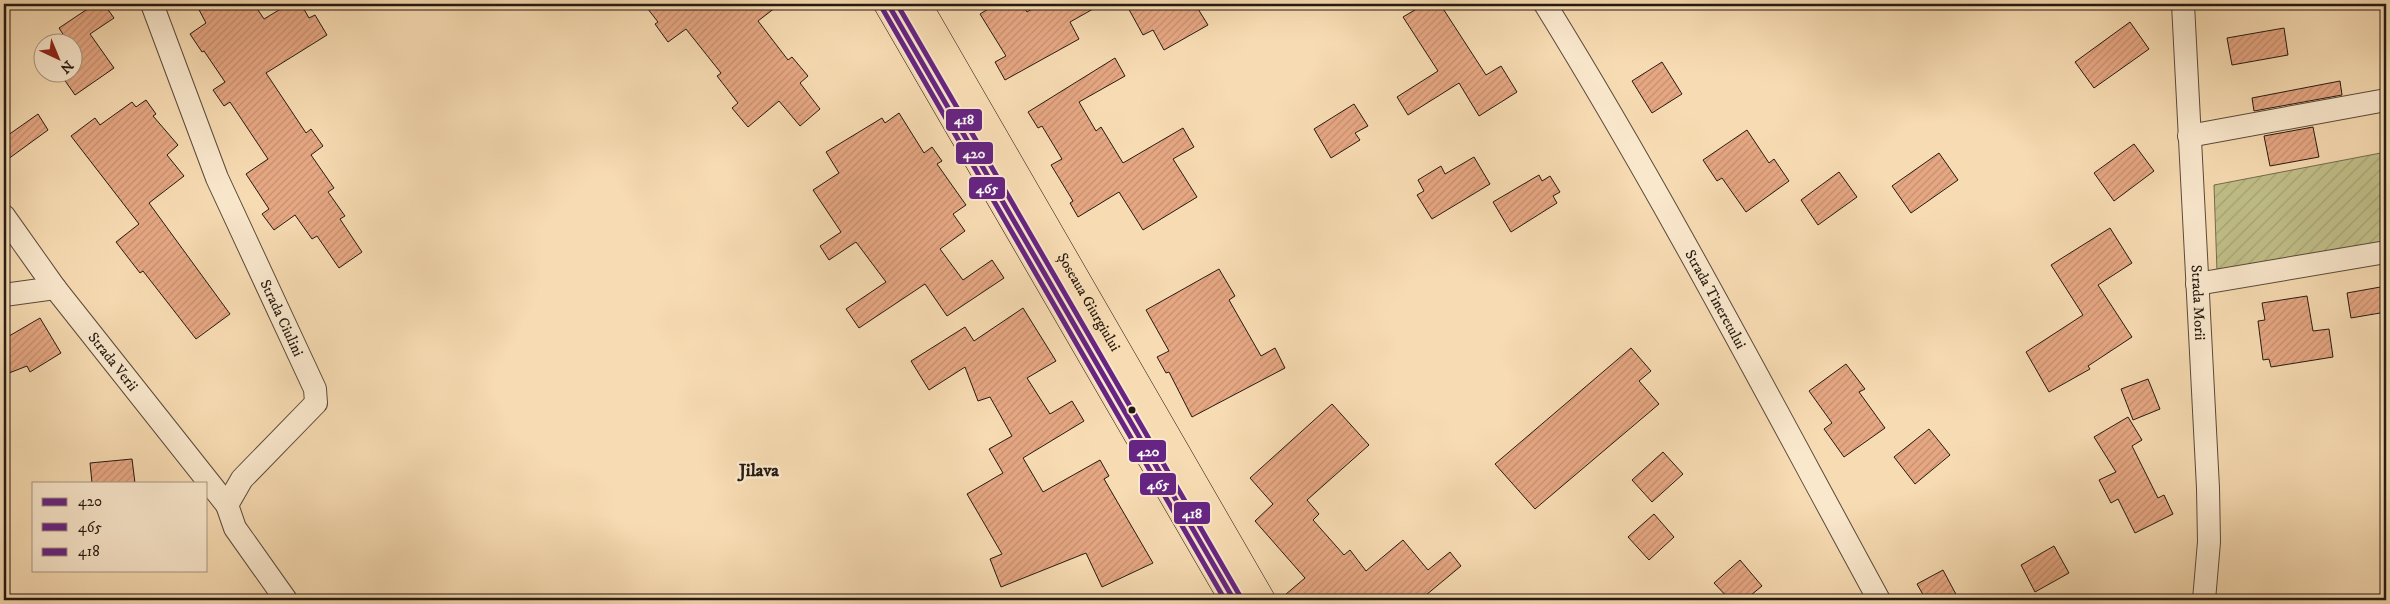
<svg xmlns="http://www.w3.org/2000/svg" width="2390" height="604" font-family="'IM FELL DW Pica',serif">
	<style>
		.garden { fill: url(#garden-furrows); stroke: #736c4e }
		.building { fill: url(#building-hatch); stroke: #251a12 }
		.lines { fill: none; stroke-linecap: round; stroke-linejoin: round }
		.street-casing { stroke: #5a4a3a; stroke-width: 24 }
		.highway-casing { stroke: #251a12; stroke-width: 29 }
		.street { stroke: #fae8cd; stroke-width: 22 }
		.highway { stroke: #f7dbb2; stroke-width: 28 }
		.bus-1-casing { stroke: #fae8cd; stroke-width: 9 }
		.bus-2-casing { stroke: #fae8cd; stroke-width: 9 }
		.bus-3-casing { stroke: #fae8cd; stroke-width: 9 }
		.bus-1 { stroke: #662483; stroke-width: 5 }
		.bus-2 { stroke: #662483; stroke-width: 5 }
		.bus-3 { stroke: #662483; stroke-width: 5 }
		.bus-dot { fill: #251a12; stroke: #fae8cd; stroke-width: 2 }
		.labels { text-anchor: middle; stroke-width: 5; stroke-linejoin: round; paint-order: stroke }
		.street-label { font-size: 15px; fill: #251a12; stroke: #fae8cd }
		.quarter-label { font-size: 18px; font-weight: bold; fill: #251a12; stroke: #fae8cd }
		.line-badge { stroke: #fae8cd; stroke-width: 2 }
		.badge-label { font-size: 14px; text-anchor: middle; font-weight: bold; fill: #fff }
	</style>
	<defs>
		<pattern id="garden-furrows" width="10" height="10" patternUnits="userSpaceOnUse" patternTransform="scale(1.25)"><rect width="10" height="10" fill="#c1bf89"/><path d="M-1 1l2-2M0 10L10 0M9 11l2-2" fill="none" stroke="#a6a475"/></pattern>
		<pattern id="building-hatch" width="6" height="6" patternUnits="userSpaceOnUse" patternTransform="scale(1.25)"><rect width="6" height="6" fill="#e6a783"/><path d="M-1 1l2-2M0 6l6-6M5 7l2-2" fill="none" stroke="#c58f70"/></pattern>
	</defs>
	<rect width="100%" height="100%" fill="#f7dbb2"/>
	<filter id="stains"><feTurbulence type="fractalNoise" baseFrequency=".004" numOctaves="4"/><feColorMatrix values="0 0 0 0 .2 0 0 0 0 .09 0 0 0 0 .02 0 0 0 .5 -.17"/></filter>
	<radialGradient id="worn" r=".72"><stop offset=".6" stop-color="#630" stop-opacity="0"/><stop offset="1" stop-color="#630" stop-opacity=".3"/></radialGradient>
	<path class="garden" d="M2386 152V242L2217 271 2214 185Z"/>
	<g class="building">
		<path d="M95 4H104L114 18 90 34 114 68 75 95 59 72H72V42H68L59 28Z"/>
		<path d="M196 4H254L264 19 289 4H301L309 18 315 15 327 35 266 73 306 133 311 129 323 146 311 155 334 188 328 192 345 216 340 219 362 252 339 268 317 236 312 239 295 215 274 230 262 214 269 209 246 174 268 159 230 102 224 106 213 90 225 82 204 51 202 52 190 34 206 23Z"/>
		<path d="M644 4H780L758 21 788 60 792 57 808 76 800 83 820 109 800 126 779 101 748 127 732 108 738 103 717 76 721 73 686 29 668 42 655 24 658 22Z"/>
		<path d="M996 4H1022L1027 12 1040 4H1102L1070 22 1079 39 1005 80 995 62 1006 56 980 14Z"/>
		<path d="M1126 4H1195L1208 25 1164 50 1153 30 1143 35Z"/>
		<path d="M1425 4H1440L1486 75 1501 66 1517 92 1479 116 1459 83 1408 115 1397 97 1438 71 1403 17Z"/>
		<path d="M2130 22 2149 49 2094 88 2075 62Z"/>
		<path d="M2284 28 2288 55 2232 65 2227 38Z"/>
		<path d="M1115 58 1125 76 1079 102 1096 131 1101 127 1123 163 1183 128 1194 147 1173 159 1197 197 1143 230 1119 192 1078 217 1070 203 1073 201 1051 165 1062 159 1042 126 1038 128 1028 112Z"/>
		<path d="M1662 62 1682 94 1652 113 1632 81Z"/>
		<path d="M2340 81 2342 95 2254 111 2252 98Z"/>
		<path d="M146 100 156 114 153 116 178 145 167 155 184 176 149 203 230 314 196 339 143 271 140 273 116 242 139 224 71 136 95 118 100 125 132 102 136 107Z"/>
		<path d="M1354 104 1368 126 1355 133 1360 140 1331 158 1314 129Z"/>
		<path d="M899 113 924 153 932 147 942 161 937 164 966 205 953 214 965 231 940 249 963 280 992 260 1004 278 947 316 925 284 859 328 846 309 886 282 856 242 829 260 820 246 841 232 813 190 839 173 826 152 882 118 885 123Z"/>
		<path d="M38 114 48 130 4 162V138Z"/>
		<path d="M2313 127 2319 157 2270 166 2264 136Z"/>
		<path d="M1747 130 1769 163 1774 159 1789 181 1746 212 1722 178 1717 181 1703 160Z"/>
		<path d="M2134 144 2154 171 2114 201 2094 173Z"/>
		<path d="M1939 153 1958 180 1911 213 1892 186Z"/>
		<path d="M1474 157 1490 184 1432 219 1417 195 1424 191 1418 180 1441 166 1445 174Z"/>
		<path d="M1839 172 1857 197 1818 225 1801 200Z"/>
		<path d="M1539 175 1542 181 1550 176 1560 192 1553 196 1557 203 1511 232 1493 202Z"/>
		<path d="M2110 228 2132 263 2098 285 2132 337 2088 366 2090 369 2049 392 2026 352 2083 315 2051 265Z"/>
		<path d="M1219 269 1235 296 1229 300 1261 356 1275 348 1285 368 1192 417 1169 372 1166 373 1157 357 1169 351 1146 310Z"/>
		<path d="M2386 286V312L2351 318 2347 293Z"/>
		<path d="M2307 296 2313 331 2329 329 2333 357 2271 367 2269 359 2263 360 2258 321 2265 320 2262 303Z"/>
		<path d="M1023 308 1056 361 1027 378 1050 414 1072 401 1084 421 1023 458 1043 492 1100 460 1109 476 1104 479 1153 563 1102 587 1086 553 1001 587 990 559 1002 554 967 494 1003 473 989 449 1012 436 990 397 978 401 965 367 929 390 911 361 965 327 974 341Z"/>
		<path d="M40 318 61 353 30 372 27 366 4 375V339Z"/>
		<path d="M1631 348 1651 371 1639 381 1659 404 1535 509 1495 464Z"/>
		<path d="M1846 364 1865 389 1859 392 1885 428 1844 457 1824 429 1832 423 1809 391Z"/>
		<path d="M2148 379 2160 409 2133 420 2121 389Z"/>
		<path d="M1332 404 1369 445 1307 500 1319 514 1313 520 1344 555 1350 550 1366 571 1403 540 1428 570 1450 552 1461 566 1420 600H1279L1305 578 1255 521 1273 504 1250 478Z"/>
		<path d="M2128 417 2142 440 2132 446 2158 498 2164 495 2173 514 2135 533 2118 499 2111 503 2099 480 2116 472 2094 437Z"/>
		<path d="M1929 429 1950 455 1915 484 1894 457Z"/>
		<path d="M1663 452 1683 474 1652 502 1632 480Z"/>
		<path d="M132 459 135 483H92L90 463Z"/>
		<path d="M1654 514 1674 537 1649 560 1628 537Z"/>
		<path d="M2054 546 2069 573 2035 592 2021 565Z"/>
		<path d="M1740 560 1762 586 1745 600H1730L1714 583Z"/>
		<path d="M1943 570 1959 600H1926L1917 584Z"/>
	</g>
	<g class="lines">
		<g class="street-casing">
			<g id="street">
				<path id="s1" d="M152 4 217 178 315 389 316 403 242 479 227 505 235 528 286 600"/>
				<path id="s2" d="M1545 4C1665 198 1770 400 1879 600"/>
				<path id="s3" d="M2183 4 2208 488 2209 542 2204 600"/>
				<path d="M2189 136 2386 100"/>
				<path id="s4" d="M4 216 55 288 227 505"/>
				<path d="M2197 284 2386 252"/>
				<path d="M4 295 55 288"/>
			</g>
		</g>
		<g class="highway-casing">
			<g id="highway">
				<path d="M888 4 1234 600"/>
				<path id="s5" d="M917 4 1261 600"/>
			</g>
		</g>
		<use href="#street" class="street"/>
		<use href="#highway" class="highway"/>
		<g class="bus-1-casing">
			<path id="bus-1" d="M888 4 1234 600"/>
		</g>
		<g class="bus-2-casing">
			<path id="bus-2" d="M882 8 1225 600"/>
		</g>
		<g class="bus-3-casing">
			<path id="bus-3" d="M897 4 1240 596"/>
		</g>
		<use href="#bus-1" class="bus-1"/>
		<use href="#bus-2" class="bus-2"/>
		<use href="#bus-3" class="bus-3"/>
	</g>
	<circle class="bus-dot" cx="1132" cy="410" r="4.5"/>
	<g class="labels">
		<g class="street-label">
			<text dy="5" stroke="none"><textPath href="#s2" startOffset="341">Strada Tineretului</textPath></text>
			<text dy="5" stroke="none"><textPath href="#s5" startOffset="344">Șoseaua Giurgiului</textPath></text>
			<text dy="5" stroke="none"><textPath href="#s3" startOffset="299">Strada Morii</textPath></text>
			<text dy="5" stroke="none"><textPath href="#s1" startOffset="340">Strada Ciulini</textPath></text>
			<text dy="5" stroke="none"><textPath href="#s4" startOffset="182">Strada Verii</textPath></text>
		</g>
		<g class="quarter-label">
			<text x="759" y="476">Jilava</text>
		</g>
	</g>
	<g class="line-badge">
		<rect x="945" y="108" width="38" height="24" rx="5" fill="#662483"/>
		<rect x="955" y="141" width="39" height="24" rx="5" fill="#662483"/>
		<rect x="968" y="176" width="38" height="24" rx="5" fill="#662483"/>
		<rect x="1128" y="439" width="39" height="24" rx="5" fill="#662483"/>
		<rect x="1139" y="472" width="38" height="24" rx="5" fill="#662483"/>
		<rect x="1173" y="501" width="38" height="24" rx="5" fill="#662483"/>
	</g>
	<g class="badge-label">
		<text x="964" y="124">418</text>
		<text x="974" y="158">420</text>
		<text x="987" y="193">465</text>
		<text x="1148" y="456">420</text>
		<text x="1158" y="489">465</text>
		<text x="1192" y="518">418</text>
	</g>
	<rect width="2390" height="604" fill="none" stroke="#f7dbb2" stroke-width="20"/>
	<rect x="5" y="5" width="2380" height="594" fill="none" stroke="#251a12" stroke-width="2.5"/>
	<rect x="10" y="10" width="2370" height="584" fill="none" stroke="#251a12"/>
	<rect x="32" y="482" width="175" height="90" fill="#fae8cd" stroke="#a59682"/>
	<rect x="42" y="498" width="25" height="8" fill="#662483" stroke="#a59682"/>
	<text x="78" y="506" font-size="15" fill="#251a12">420</text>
	<rect x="42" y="523" width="25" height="8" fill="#662483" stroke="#a59682"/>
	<text x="78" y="532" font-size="15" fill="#251a12">465</text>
	<rect x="42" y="548" width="25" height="8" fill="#662483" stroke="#a59682"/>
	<text x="78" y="556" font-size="15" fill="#251a12">418</text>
	<g transform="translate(58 58) rotate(136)"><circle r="24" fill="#fae8cd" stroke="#a59682"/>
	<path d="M0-4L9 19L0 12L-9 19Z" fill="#8f2418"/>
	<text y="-8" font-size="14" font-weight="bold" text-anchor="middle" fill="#251a12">N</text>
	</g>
	<rect width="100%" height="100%" filter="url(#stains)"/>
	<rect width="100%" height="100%" fill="url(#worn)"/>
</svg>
